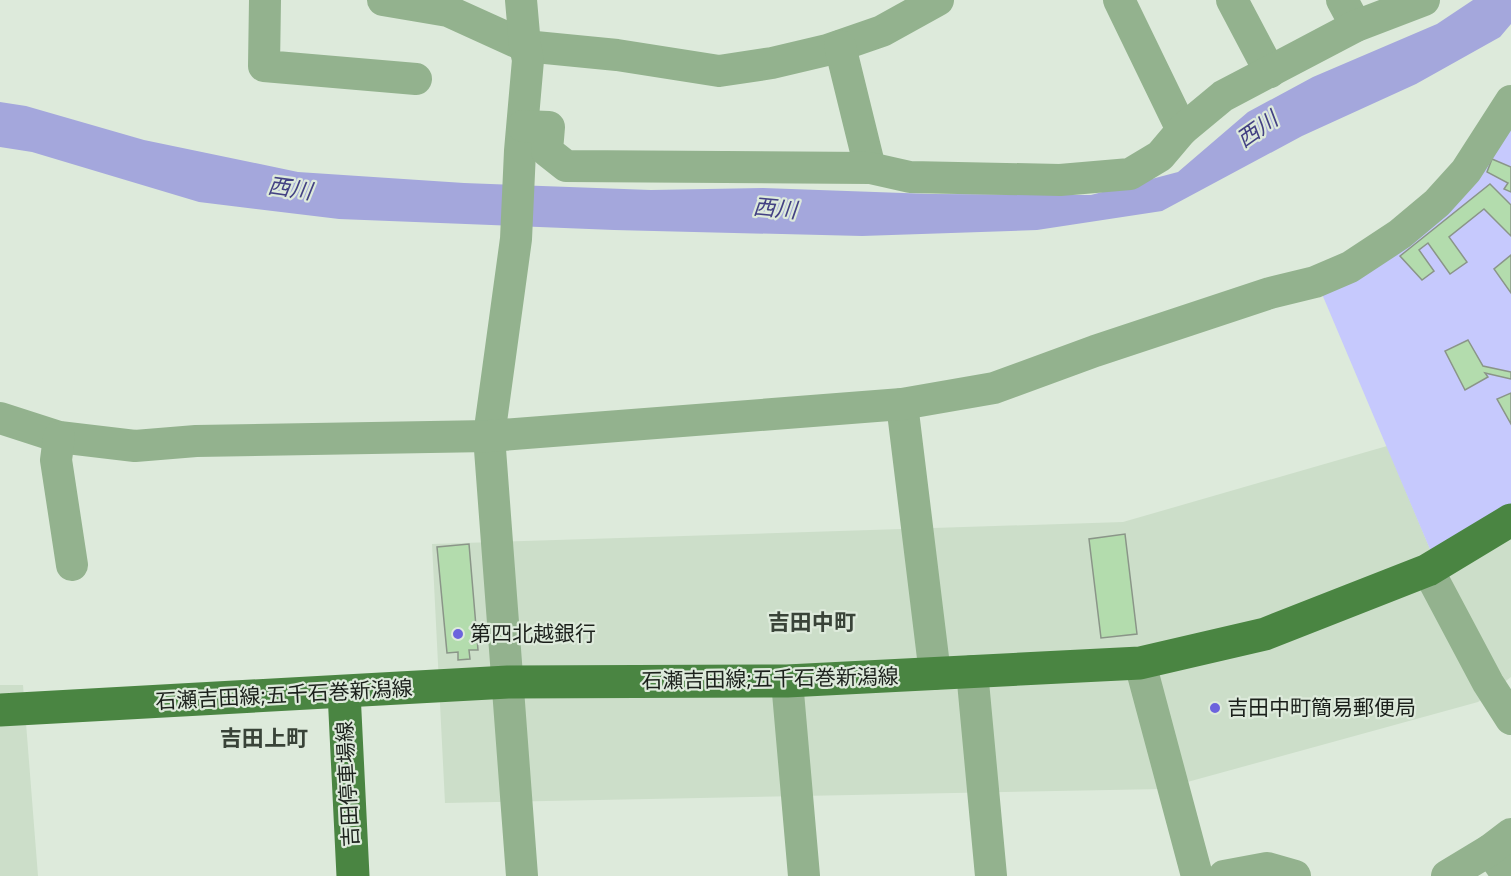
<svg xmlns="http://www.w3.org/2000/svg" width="1511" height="876" font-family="'Open Sans','Noto Sans JP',sans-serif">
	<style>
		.built { fill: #ccdec9 }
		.green { fill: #c6c9fd }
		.water { fill: #a4a7dc }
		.building { fill: #b3dcad; stroke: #8a9588; stroke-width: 1.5 }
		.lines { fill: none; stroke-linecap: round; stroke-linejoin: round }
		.minor { stroke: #93b28e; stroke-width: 32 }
		.major { stroke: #4a8542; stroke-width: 33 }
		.poi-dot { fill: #6c63dd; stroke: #ddeadb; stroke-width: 2 }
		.labels { text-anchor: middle; stroke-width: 4.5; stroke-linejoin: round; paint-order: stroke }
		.poi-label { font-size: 21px; fill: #1b201b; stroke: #ddeadb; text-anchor: start }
		.street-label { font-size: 21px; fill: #1b201b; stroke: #ddeadb }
		.water-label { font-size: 22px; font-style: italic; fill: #434183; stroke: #ddeadb }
		.neighbourhood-label { font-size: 22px; font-weight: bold; fill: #394338; stroke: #ddeadb }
	</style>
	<rect width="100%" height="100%" fill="#ddeadb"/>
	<g class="built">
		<path d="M1387 446 1432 554 1511 505V677L1478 702 1162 789 445 803 432 544 1123 522Z"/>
		<path d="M0 685H23L38 876H0Z"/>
	</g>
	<path class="green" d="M1511 98V505L1432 554 1319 287 1366 267Z"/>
	<path class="water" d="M1473 0H1511V24L1500 37 1416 84 1302 136 1162 211 1037 230 862 236 614 230 339 219 199 202 32 152 0 147V102L26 106 144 140 298 172 464 183 651 190 763 188 931 194 1091 195 1178 172 1248 112 1313 77 1437 24Z"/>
	<g class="building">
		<path d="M1492 159 1511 167V192L1504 189 1508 183 1487 172Z"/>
		<path d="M1490 184 1511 205V236L1484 209 1449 237 1467 262 1450 274 1428 243 1419 250 1434 271 1422 280 1400 256Z"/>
		<path d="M1511 255V293L1494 269Z"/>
		<path d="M1468 340 1483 366 1511 372V379L1485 373 1488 377 1465 390 1445 351Z"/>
		<path d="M1511 393V424L1497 399Z"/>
		<path d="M1125 534 1137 634 1101 638 1089 539Z"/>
		<path d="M469 544 478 650H469L470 659 458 660V652L447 653 437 547Z"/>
	</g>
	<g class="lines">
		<g class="minor">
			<path d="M265 0 264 66 416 79"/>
			<path d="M383 0 448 11 525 46 617 55 719 71 772 63 827 50 882 31 938 0"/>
			<path d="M521 0 525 46 528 60 520 151 516 239 489 436 522 876"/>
			<path d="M1119 0 1182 130"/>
			<path d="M1232 0 1270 72"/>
			<path d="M1342 0 1356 26"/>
			<path d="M840 46 870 168"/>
			<path d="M523 126 549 127 547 151 566 166 870 168 910 177 1060 180 1130 174 1160 156 1182 130 1223 96 1356 26 1424 0"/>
			<path d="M902 404 935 674"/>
			<path d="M0 418 59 437 135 446 196 441 489 436 902 404 994 388 1095 351 1270 293 1315 282 1350 267 1400 234 1437 203 1466 171 1511 101"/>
			<path d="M59 437 56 460 72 565"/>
			<path d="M1428 570 1488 683 1511 719"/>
			<path d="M1140 663 1197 876"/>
			<path d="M972 671 991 876"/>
			<path d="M787 681 804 876"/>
			<path d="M1490 850 1508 876"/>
			<path d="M1224 876 1267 868 1295 876"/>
			<path d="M1447 876 1490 850 1511 834"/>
		</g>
		<g class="major">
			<path d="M344 692 353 876"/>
			<path d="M0 710 508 682 787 681 1140 663 1265 634 1428 570 1511 520"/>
		</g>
	</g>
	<g class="poi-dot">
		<circle cx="458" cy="634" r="6"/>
		<circle cx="1215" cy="708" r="6"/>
	</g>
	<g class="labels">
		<g class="poi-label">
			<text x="470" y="641">第四北越銀行</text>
			<text x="1227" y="715">吉田中町簡易郵便局</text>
		</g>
		<g class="street-label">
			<text transform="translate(770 679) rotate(-1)" y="7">石瀬吉田線;五千石巻新潟線</text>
			<text transform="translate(284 695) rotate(-3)" y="7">石瀬吉田線;五千石巻新潟線</text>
			<text transform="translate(348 784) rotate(-93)" y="7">吉田停車場線</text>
		</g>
		<g class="water-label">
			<text transform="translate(1257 129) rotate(-35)" y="8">西川</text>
			<text transform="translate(290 188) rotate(8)" y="8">西川</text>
			<text transform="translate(775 208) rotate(5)" y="8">西川</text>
		</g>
		<g class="neighbourhood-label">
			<text x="812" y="630">吉田中町</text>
			<text x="264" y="746">吉田上町</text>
		</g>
	</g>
</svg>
